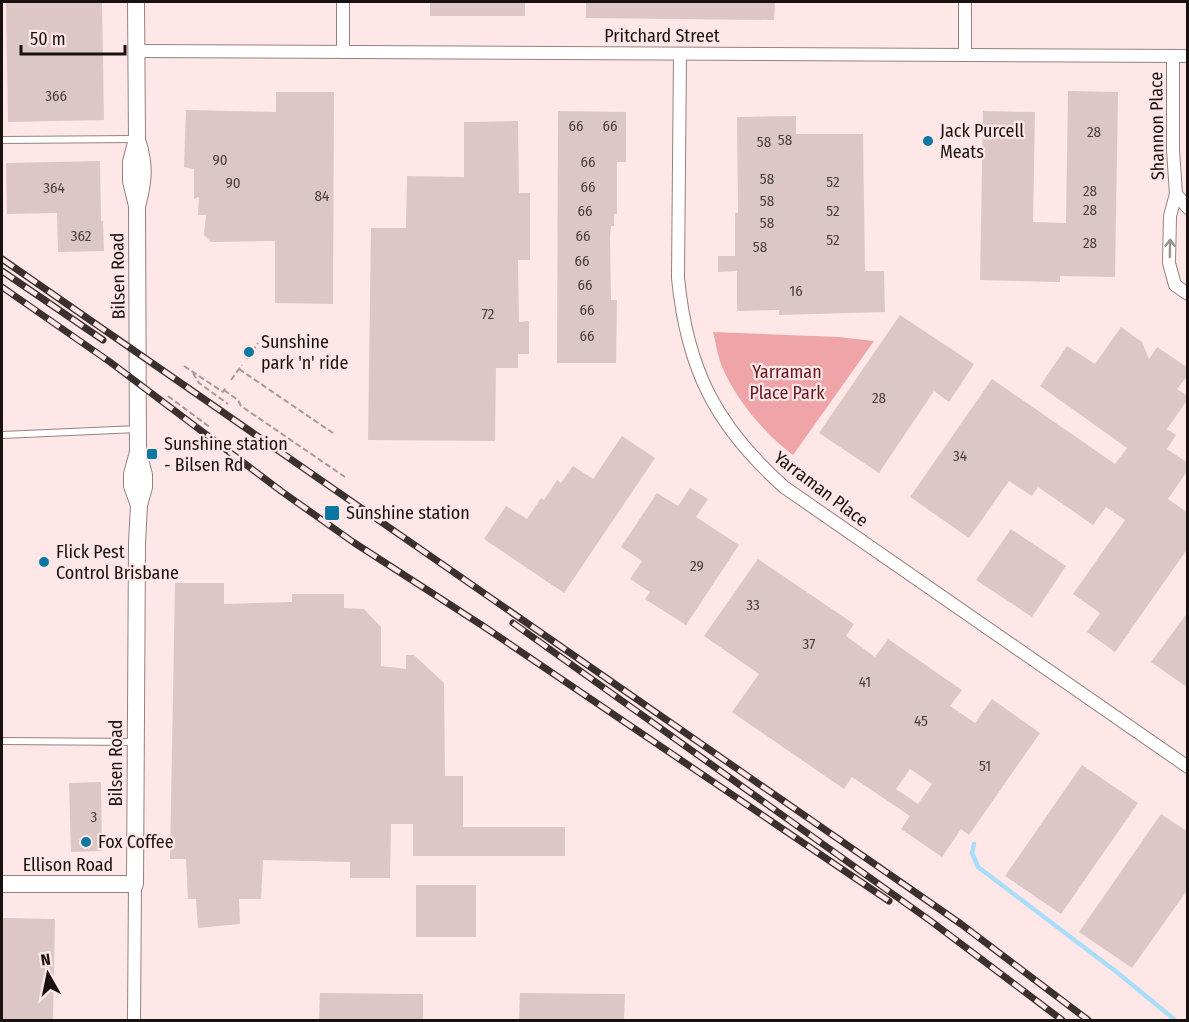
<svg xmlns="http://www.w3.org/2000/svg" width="1189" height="1022" font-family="'Fira Sans Condensed',sans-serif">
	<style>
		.green { fill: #efa5a8 }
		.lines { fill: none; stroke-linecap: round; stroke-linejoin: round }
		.stream { stroke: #a9ddfa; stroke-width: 4.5 }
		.building { fill: #ddc6c6; fill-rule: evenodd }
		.lane-casing { stroke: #968182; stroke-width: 8 }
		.street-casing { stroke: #968182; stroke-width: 14 }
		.secondary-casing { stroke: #968182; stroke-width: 18 }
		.path { stroke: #a99; stroke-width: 2; stroke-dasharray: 6 3; stroke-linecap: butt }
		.lane { stroke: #fff; stroke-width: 6 }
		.street { stroke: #fff; stroke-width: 12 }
		.secondary { stroke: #fff; stroke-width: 16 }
		.rail-casing { stroke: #3a3030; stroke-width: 7 }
		.rail { stroke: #ffe7e7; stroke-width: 4.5; stroke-dasharray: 14; stroke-linecap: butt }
		.oneway { stroke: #979494 }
		.poi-dot { fill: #0b78a2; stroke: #ffe7e7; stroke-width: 2 }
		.labels { text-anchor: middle; stroke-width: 4.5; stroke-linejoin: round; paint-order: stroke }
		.number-label { font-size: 15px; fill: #493e3e }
		.street-label { font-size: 18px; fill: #181111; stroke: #ffe7e7 }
		.poi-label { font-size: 18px; fill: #181111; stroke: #ffe7e7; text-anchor: start }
		.park-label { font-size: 18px; fill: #671624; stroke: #ffe7e7 }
	</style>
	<rect width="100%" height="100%" fill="#ffe7e7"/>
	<path class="green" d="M713 332 839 337 874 341 793 455C764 433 738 402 723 369 718 358 716 344 713 332Z"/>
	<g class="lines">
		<path class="stream" d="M974 844 972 853 978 867 1118 973 1175 1020"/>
	</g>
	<g class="building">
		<path d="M6 2H102L104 120 8 122Z"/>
		<rect x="430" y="2" width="95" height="14"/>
		<path d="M586 2H775L774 20 586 18Z"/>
		<path d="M1068 91 1118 92 1115 277 1060 276V282L980 280 983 111 1035 112 1033 222 1066 223Z"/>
		<path d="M276 92H334L333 304 275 303V241L211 242 204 235 206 215H198L199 197 194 199V169L184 167 186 110 276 112Z"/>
		<path d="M558 111 626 112V162H617V214H614V226H611L610 237 611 300H617L616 363H557Z"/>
		<path d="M796 116V134H863L865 271H884L885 312 779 315V310L737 311V271L718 272V256H735V213H738L737 117Z"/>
		<path d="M518 121 519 193H530V260H518L519 322 529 321V354H518V368H496L495 441 368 440 371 228H406L407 176 464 177V122Z"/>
		<path d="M100 161 101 221H103L104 251 58 252 57 213 7 214 6 163Z"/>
		<path d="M900 315 974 364 949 402 934 391 879 473 819 433Z"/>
		<path d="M1121 327 1142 342 1149 359 1157 347 1188 368V375L1177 389 1188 396V399L1167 429 1176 435 1167 449 1188 463V470L1168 499 1188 513V548L1115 652 1087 632 1100 613 1073 594 1125 520 1106 507 1093 525 1038 487 1032 496 1009 481 969 538 910 497 992 379 1115 464 1127 448 1040 386 1067 346 1095 364Z"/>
		<path d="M622 436 655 458 564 593 484 539 506 506 527 519 541 498 544 500 557 480 561 483 573 466 593 479Z"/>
		<path d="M690 488 708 499 696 517 739 545 686 625 645 599 650 592 630 579 642 561 621 547 657 493 678 506Z"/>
		<path d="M1011 529 1066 566 1032 617 976 580Z"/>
		<path d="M758 559 854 624 846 636 875 657 888 639 962 690 950 706 975 723 992 699 1040 733 969 835 961 829 942 857 901 829 910 816 852 777 844 789 732 712 759 674 704 636ZM910 769 932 784 918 804 896 789Z"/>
		<path d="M175 583H224V604L292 602V594H344V608L364 609 381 627V666L406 669V655H414L444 683 445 776H463V827H565V856H413V824H391L390 878H350V862L263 860 261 899H239L240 924 198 928 196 899H188L186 859H170Z"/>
		<path d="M1188 612V688L1151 662Z"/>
		<path d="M1082 765 1138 803 1061 914 1005 876Z"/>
		<path d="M101 782 102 851 71 852 69 783Z"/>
		<path d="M1161 814 1188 832V889L1132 968 1079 932Z"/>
		<rect x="416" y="885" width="60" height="52"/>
		<path d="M2 918 55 919 53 1020H2Z"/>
		<path d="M320 993 423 994V1020H319Z"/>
		<path d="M520 993 625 994 624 1020H519Z"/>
	</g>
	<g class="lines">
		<g class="lane-casing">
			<g id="lane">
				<path d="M2 140 136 139"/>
				<path d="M2 435 138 429"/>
				<path d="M2 741 135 742"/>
			</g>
		</g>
		<g class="street-casing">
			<g id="street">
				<path d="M136 51 1188 56"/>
				<path d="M343 52V2"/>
				<path d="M680 54 678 278C687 370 716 426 784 487L1188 767"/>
				<path d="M965 55V2"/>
				<path d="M1173 56V150L1176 194 1170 216 1169 263 1175 285 1188 294"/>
				<path d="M1176 194 1188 208"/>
				<path d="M134 1020 135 884"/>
			</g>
		</g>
		<g class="secondary-casing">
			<g id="secondary">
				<path d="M136 2 137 139 131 162V181L137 206 138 452 132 474V486L139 505"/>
				<path d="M137 140C145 165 144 178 138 203"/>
				<path d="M2 884H135L137 543 139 505 144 487V475L138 452"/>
			</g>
		</g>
		<g class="path">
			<path d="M247 359 258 343"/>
			<path d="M184 366 223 392 226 387"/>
			<path d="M239 369 333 433"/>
			<path d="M193 373 199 383 228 404"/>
			<path d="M231 380 242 365"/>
			<path d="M224 390 238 400 241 406 345 477"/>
			<path d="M168 396 211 428"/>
		</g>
		<use href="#lane" class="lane"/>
		<use href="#street" class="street"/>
		<use href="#secondary" class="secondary"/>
		<g class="rail-casing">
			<g id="rail">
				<path d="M2 259 961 924 1088 1020"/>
				<path d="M2 271 103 340"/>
				<path d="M2 287 110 362 281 491 353 542 483 626 889 901"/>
				<path d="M513 623 932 922 1062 1020"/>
			</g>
		</g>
		<use href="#rail" class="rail"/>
	</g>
	<defs><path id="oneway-shaft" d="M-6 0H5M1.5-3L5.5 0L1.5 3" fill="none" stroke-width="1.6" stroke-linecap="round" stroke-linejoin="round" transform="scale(1.5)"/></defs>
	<use class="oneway" href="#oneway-shaft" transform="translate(1170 248) rotate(-89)"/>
	<g class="poi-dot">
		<circle cx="928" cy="141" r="6"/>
		<circle cx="249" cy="352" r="6"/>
		<rect x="146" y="448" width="12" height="12" rx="3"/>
		<rect x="324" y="505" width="16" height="16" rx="3"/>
		<circle cx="44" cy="562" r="6"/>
		<circle cx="86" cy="842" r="6"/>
	</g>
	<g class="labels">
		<g class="number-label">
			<text x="56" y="101">366</text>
			<text x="576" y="131">66</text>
			<text x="610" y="131">66</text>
			<text x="1094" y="137">28</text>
			<text x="785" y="145">58</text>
			<text x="764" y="147">58</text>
			<text x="220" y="165">90</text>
			<text x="588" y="167">66</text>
			<text x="767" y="184">58</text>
			<text x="833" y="187">52</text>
			<text x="233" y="188">90</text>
			<text x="588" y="192">66</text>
			<text x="54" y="193">364</text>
			<text x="1090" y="196">28</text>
			<text x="322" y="201">84</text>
			<text x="767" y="206">58</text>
			<text x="1090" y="215">28</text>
			<text x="585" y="216">66</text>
			<text x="833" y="216">52</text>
			<text x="767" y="228">58</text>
			<text x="81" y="241">362</text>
			<text x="583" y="241">66</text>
			<text x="833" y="245">52</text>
			<text x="1090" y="248">28</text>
			<text x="760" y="252">58</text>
			<text x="582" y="266">66</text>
			<text x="585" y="290">66</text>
			<text x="796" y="296">16</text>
			<text x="587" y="315">66</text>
			<text x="488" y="319">72</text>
			<text x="587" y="341">66</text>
			<text x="879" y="403">28</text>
			<text x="960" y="461">34</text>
			<text x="697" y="571">29</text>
			<text x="753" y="610">33</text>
			<text x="809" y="649">37</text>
			<text x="865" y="687">41</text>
			<text x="921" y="726">45</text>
			<text x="985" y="771">51</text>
			<text x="94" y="822">3</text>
		</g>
		<g class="street-label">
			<text x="662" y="42">Pritchard Street</text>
			<text transform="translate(1157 126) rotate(-91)" y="6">Shannon Place</text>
			<text transform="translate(118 276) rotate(-91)" y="6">Bilsen Road</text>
			<text transform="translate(821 489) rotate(37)" y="6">Yarraman Place</text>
			<text transform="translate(116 763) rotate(-90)" y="6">Bilsen Road</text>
			<text x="68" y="871">Ellison Road</text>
		</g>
		<g class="poi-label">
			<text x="940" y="137">Jack Purcell<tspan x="940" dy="21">Meats</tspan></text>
			<text x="261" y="348">Sunshine<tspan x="261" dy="21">park 'n' ride</tspan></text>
			<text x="164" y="450">Sunshine station<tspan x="164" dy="21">- Bilsen Rd</tspan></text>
			<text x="346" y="519">Sunshine station</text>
			<text x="56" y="558">Flick Pest<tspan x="56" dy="21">Control Brisbane</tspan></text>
			<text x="98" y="848">Fox Coffee</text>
		</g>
		<g class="park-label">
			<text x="787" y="378">Yarraman<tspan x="787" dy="21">Place Park</tspan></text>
		</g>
	</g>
	<rect width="1189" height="1022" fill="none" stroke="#181111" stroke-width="6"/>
	<g transform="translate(48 974) rotate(351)" stroke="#ffe7e7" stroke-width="4.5" paint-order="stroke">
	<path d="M0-4.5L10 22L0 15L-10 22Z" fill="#181111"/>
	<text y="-9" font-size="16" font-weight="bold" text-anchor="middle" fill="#181111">N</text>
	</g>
	<path d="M21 45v9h104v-9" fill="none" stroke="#181111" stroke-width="3"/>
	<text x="30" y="45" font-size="18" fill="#181111" stroke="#ffe7e7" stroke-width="4.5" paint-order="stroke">50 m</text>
</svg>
